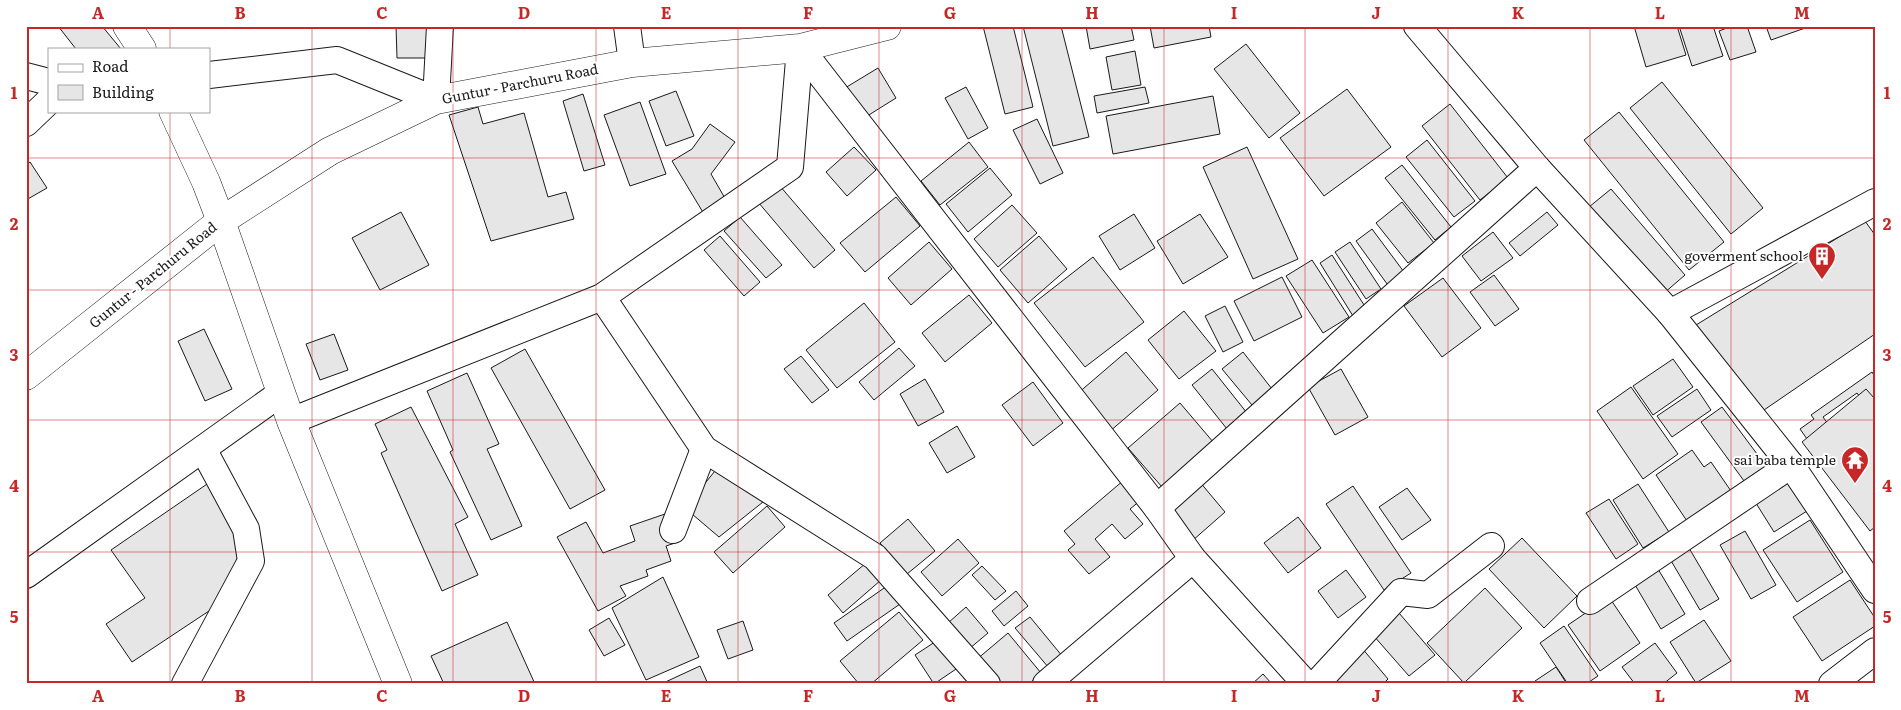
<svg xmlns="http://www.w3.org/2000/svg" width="1901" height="710" font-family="Literata,serif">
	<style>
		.building { fill: #e6e6e6; stroke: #1a1a1a }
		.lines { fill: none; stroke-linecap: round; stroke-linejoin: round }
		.minor-casing { stroke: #1a1a1a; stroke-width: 28 }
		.tertiary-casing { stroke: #1a1a1a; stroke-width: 29 }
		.minor { stroke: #fff; stroke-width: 26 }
		.tertiary { stroke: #fff; stroke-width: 28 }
		.grid { fill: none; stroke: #c62828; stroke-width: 1; stroke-opacity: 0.55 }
		.labels { text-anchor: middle; stroke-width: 4; stroke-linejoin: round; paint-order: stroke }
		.street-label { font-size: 14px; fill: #1a1a1a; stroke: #fff }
		.poi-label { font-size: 14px; fill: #1a1a1a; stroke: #fff; text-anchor: end }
		.neatline { fill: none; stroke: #c62828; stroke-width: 2 }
		.grid-label { font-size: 16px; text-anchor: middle; font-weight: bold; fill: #c62828 }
	</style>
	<rect width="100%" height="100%" fill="#fff"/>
	<g class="building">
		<path d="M58 26H102L121 49H76Z"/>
		<path d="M396 26H428L429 58H397Z"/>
		<path d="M983 26H1013L1033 107 1005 114Z"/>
		<path d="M1023 26H1061L1089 137 1053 146Z"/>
		<path d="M1086 26H1131L1134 40 1090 49Z"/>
		<path d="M1150 26H1209L1211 37 1154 48Z"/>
		<path d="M1634 26H1677L1686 55 1646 67Z"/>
		<path d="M1679 26H1713L1723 56 1692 66Z"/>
		<path d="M1732 26H1747L1756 52 1730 60 1719 31Z"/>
		<path d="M1766 26H1811L1771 40Z"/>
		<path d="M1246 44 1300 113 1269 138 1214 69Z"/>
		<path d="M1135 51 1141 85 1112 90 1106 57Z"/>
		<path d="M878 68 896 98 864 118 845 88Z"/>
		<path d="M1662 82 1763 208 1731 234 1630 108Z"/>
		<path d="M966 87 988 128 968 139 945 98Z"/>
		<path d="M1145 87 1149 103 1097 113 1094 96Z"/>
		<path d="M1347 89 1391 147 1324 196 1280 138Z"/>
		<path d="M676 91 694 136 666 146 649 101Z"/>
		<path d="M583 94 605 165 584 171 563 101Z"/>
		<path d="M1213 96 1220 134 1113 154 1106 116Z"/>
		<path d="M640 102 666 174 630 186 604 115Z"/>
		<path d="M1450 104 1508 178 1480 200 1422 126Z"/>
		<path d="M478 107 483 124 524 113 548 197 566 192 574 219 491 241 449 115Z"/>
		<path d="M1619 112 1724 242 1689 270 1584 140Z"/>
		<path d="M1037 119 1063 173 1040 184 1013 130Z"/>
		<path d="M710 124 735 142 711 174 726 200 704 214 672 161 692 149Z"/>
		<path d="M1427 140 1475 201 1454 217 1406 157Z"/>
		<path d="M969 142 988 167 940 205 921 181Z"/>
		<path d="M854 147 876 170 847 196 826 172Z"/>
		<path d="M1247 147 1298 259 1253 279 1203 167Z"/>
		<path d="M30 162 47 188 26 200V165Z"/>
		<path d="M1402 165 1451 227 1435 240 1385 178Z"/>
		<path d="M990 168 1012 195 968 232 946 204Z"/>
		<path d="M779 185 835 250 814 268 758 202Z"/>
		<path d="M1611 189 1685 275 1663 294 1589 207Z"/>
		<path d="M896 197 920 226 865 272 840 243Z"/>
		<path d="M1402 202 1434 243 1408 263 1376 223Z"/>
		<path d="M1012 205 1037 233 998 267 974 239Z"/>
		<path d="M401 212 429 265 380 290 352 238Z"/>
		<path d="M1547 212 1558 225 1520 256 1509 243Z"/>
		<path d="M1134 214 1155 248 1120 270 1099 236Z"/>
		<path d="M1200 214 1228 257 1183 284 1157 241Z"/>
		<path d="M740 217 782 265 766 278 724 231Z"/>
		<path d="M1865 221 1875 235V334L1764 410 1696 325Z"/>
		<path d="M1372 229 1407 276 1390 288 1356 241Z"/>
		<path d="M1493 232 1513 258 1481 281 1462 256Z"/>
		<path d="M720 236 760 282 744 296 704 250Z"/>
		<path d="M1039 236 1067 269 1028 303 1000 270Z"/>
		<path d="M929 242 952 269 911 305 888 278Z"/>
		<path d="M1350 242 1381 289 1366 299 1335 252Z"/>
		<path d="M1332 255 1366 308 1353 316 1320 263Z"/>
		<path d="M1093 257 1144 322 1085 367 1034 303Z"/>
		<path d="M1312 260 1349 317 1323 333 1286 276Z"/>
		<path d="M1494 275 1519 309 1495 326 1470 292Z"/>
		<path d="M1282 277 1302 317 1254 341 1234 301Z"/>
		<path d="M1443 278 1481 328 1442 357 1404 306Z"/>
		<path d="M969 295 992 323 945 362 922 333Z"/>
		<path d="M864 303 895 342 837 388 806 350Z"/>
		<path d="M1225 306 1243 342 1223 352 1205 316Z"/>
		<path d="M1184 311 1216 351 1179 379 1148 340Z"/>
		<path d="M204 329 232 389 205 401 178 341Z"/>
		<path d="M334 334 348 370 320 380 306 344Z"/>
		<path d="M899 348 915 366 874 400 859 382Z"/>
		<path d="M525 349 605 490 570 509 491 368Z"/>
		<path d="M1126 352 1158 390 1109 432 1077 394Z"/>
		<path d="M1243 352 1272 389 1252 405 1222 369Z"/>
		<path d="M801 356 829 390 812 403 784 369Z"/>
		<path d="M1673 359 1693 387 1653 415 1633 386Z"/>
		<path d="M1212 369 1247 413 1227 429 1192 385Z"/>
		<path d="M1341 369 1368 417 1335 435 1308 387Z"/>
		<path d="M1872 372 1875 377V418L1857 393 1823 417 1872 486 1875 483V519L1867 524 1800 429 1814 419 1811 415Z"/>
		<path d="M467 373 499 444 487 449 522 526 491 540 450 452 453 450 427 391Z"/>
		<path d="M925 379 944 412 918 426 900 394Z"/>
		<path d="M1033 382 1063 423 1033 446 1002 405Z"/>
		<path d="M1631 387 1678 454 1643 479 1597 411Z"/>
		<path d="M1697 389 1711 410 1672 437 1657 416Z"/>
		<path d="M1866 389 1875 399V527L1870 531 1802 442Z"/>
		<path d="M1180 403 1214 443 1162 487 1128 448Z"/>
		<path d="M411 407 468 517 455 524 478 575 442 591 381 453 387 450 375 424Z"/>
		<path d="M1722 407 1769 470 1747 485 1701 422Z"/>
		<path d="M957 426 975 457 947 473 929 443Z"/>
		<path d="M1692 450 1704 467 1711 462 1731 491 1687 521 1656 475Z"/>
		<path d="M719 466 763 502 719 537 685 508Z"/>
		<path d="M1124 480 1141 500 1130 509 1143 524 1125 539 1112 524 1095 539 1110 557 1089 574 1068 550 1075 544 1064 531Z"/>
		<path d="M1787 480 1807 511 1774 532 1754 500Z"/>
		<path d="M1199 481 1225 512 1192 541 1165 510Z"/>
		<path d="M210 482 235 524 239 553 229 582 212 609 132 662 106 624 145 598 111 550Z"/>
		<path d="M1638 484 1669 532 1643 548 1613 500Z"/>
		<path d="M1353 486 1411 573 1384 590 1326 504Z"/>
		<path d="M1407 488 1431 520 1402 540 1379 507Z"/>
		<path d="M1609 499 1638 544 1616 559 1586 513Z"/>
		<path d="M767 506 785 527 733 573 714 552Z"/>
		<path d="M665 514 675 543 666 546 671 561 646 570 648 576 620 586 626 596 598 611 557 537 586 522 603 553 635 541 630 526Z"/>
		<path d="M1298 517 1321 548 1288 573 1264 543Z"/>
		<path d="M908 519 935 551 907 574 880 543Z"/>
		<path d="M1810 520 1843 572 1797 602 1763 550Z"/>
		<path d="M1745 531 1776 585 1751 599 1720 545Z"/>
		<path d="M1522 538 1577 596 1544 628 1489 569Z"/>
		<path d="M958 539 979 563 942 596 921 572Z"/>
		<path d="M1689 548 1719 599 1700 610 1670 559Z"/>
		<path d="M866 563 881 580 843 613 828 595Z"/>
		<path d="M1655 564 1685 614 1661 629 1631 578Z"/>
		<path d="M982 566 1006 591 995 600 972 575Z"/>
		<path d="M1346 570 1366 597 1338 618 1318 591Z"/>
		<path d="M663 577 699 657 646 680 612 608Z"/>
		<path d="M1850 580 1875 618V626L1822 661 1793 617Z"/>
		<path d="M887 586 900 604 847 641 834 623Z"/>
		<path d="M1485 588 1522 628 1464 683 1427 643Z"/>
		<path d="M1016 591 1028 606 1004 626 992 611Z"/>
		<path d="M1609 597 1640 643 1600 671 1568 625Z"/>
		<path d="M966 607 988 633 969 649 948 623Z"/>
		<path d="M899 612 923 640 871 684H859L840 661Z"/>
		<path d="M1399 613 1435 655 1409 676 1373 635Z"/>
		<path d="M1030 617 1063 657 1049 668 1015 628Z"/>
		<path d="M609 618 625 645 604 656 589 630Z"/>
		<path d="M1704 620 1731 661 1696 683 1670 642Z"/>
		<path d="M743 621 753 650 728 659 717 630Z"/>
		<path d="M507 622 535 684H444L431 656Z"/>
		<path d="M1564 626 1598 676 1586 684H1568L1540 643Z"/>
		<path d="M1008 633 1041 673 1029 684H996L976 660Z"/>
		<path d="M944 636 962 665 934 684 915 655Z"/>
		<path d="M1655 643 1677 673 1663 684H1635L1622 667Z"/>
		<path d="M1361 647 1388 679 1383 684H1327Z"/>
		<path d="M700 666 708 684H661Z"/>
		<path d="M1556 667 1567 684H1537L1535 681Z"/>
		<path d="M1263 674 1272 684H1252Z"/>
	</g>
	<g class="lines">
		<g class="minor-casing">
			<g id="minor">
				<path d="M627 26 632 63"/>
				<path d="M1417 26 1537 168 1670 313 1791 465 1875 590"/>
				<path d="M800 48 1157 508 1193 559 1306 684"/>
				<path d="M209 75 337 60 436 100 440 26"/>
				<path d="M26 76 49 82"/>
				<path d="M26 123 49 101"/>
				<path d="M602 297 704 449 875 557 987 684"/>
				<path d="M1670 313 1875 202"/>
				<path d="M291 421 602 297 790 167 800 48"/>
				<path d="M1157 508 1537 168"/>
				<path d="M673 530 704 449"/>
				<path d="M26 575 281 393"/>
				<path d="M1590 601 1791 465"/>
				<path d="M185 684 251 561 246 529 203 449"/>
				<path d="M1046 684 1193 559"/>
				<path d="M1316 684 1401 592 1428 595 1491 546"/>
				<path d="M1832 684 1875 651"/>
			</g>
		</g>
		<g class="tertiary-casing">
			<g id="tertiary">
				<path d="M127 26 142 49"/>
				<path d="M173 111 206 182 221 221 291 421 398 684"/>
				<path d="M26 376 221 221 330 151 436 100 632 63 800 48 887 26"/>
			</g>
		</g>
		<use href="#minor" class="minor"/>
		<use href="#tertiary" class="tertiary"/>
	</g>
	<path class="grid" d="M170 26V49M312 26V684M453 26V684M596 26V684M738 26V684M879 26V684M1022 26V684M1164 26V684M1305 26V684M1448 26V684M1590 26V684M1731 26V684M170 111V684M26 158H1875M26 290H1875M26 420H1875M26 552H1875"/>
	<defs>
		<g id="building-pin" transform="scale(1.4375)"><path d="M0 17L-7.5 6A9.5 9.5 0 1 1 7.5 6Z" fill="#c62828" stroke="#fff"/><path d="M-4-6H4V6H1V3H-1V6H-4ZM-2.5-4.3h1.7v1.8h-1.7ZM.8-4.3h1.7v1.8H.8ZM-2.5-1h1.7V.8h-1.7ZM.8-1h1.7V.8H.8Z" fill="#fff"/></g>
		<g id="temple-pin" transform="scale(1.4375)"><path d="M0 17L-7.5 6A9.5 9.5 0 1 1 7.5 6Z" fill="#c62828" stroke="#fff"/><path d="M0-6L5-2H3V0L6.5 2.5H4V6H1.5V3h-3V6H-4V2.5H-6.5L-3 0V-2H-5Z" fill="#fff"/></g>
	</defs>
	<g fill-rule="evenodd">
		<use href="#building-pin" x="1822" y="256"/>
		<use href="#temple-pin" x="1855" y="460"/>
	</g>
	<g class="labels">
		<g class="street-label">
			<text transform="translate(520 84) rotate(-11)" y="5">Guntur - Parchuru Road</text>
			<text transform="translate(153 275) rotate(-39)" y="5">Guntur - Parchuru Road</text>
		</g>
		<g class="poi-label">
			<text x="1803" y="261">goverment school</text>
			<text x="1836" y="465">sai baba temple</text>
		</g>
	</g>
	<rect width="1901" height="710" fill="none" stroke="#ffffff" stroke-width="55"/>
	<rect x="48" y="48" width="162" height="65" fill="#ffffff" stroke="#a3a3a3"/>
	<rect x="58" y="64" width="25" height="8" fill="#ffffff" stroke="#a3a3a3"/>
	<text x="92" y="72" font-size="15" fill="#1a1a1a">Road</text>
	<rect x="58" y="85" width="25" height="15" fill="#e6e6e6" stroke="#a3a3a3"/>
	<text x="92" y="98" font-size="15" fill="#1a1a1a">Building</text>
	<rect x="28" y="28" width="1846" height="654" class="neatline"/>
	<g class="grid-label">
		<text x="98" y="19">A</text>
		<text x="240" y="19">B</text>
		<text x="382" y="19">C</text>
		<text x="524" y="19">D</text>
		<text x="666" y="19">E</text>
		<text x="808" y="19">F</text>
		<text x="950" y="19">G</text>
		<text x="1092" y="19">H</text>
		<text x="1234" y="19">I</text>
		<text x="1376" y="19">J</text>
		<text x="1518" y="19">K</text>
		<text x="1660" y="19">L</text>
		<text x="1802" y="19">M</text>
		<text x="14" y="99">1</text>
		<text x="1887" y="99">1</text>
		<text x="14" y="230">2</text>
		<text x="1887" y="230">2</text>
		<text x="14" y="361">3</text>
		<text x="1887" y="361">3</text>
		<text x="14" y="492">4</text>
		<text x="1887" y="492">4</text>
		<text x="14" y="623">5</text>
		<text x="1887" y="623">5</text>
		<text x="98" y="702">A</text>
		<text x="240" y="702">B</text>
		<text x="382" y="702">C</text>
		<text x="524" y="702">D</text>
		<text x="666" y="702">E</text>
		<text x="808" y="702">F</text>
		<text x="950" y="702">G</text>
		<text x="1092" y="702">H</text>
		<text x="1234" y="702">I</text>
		<text x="1376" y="702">J</text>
		<text x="1518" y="702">K</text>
		<text x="1660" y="702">L</text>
		<text x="1802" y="702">M</text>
	</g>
</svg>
